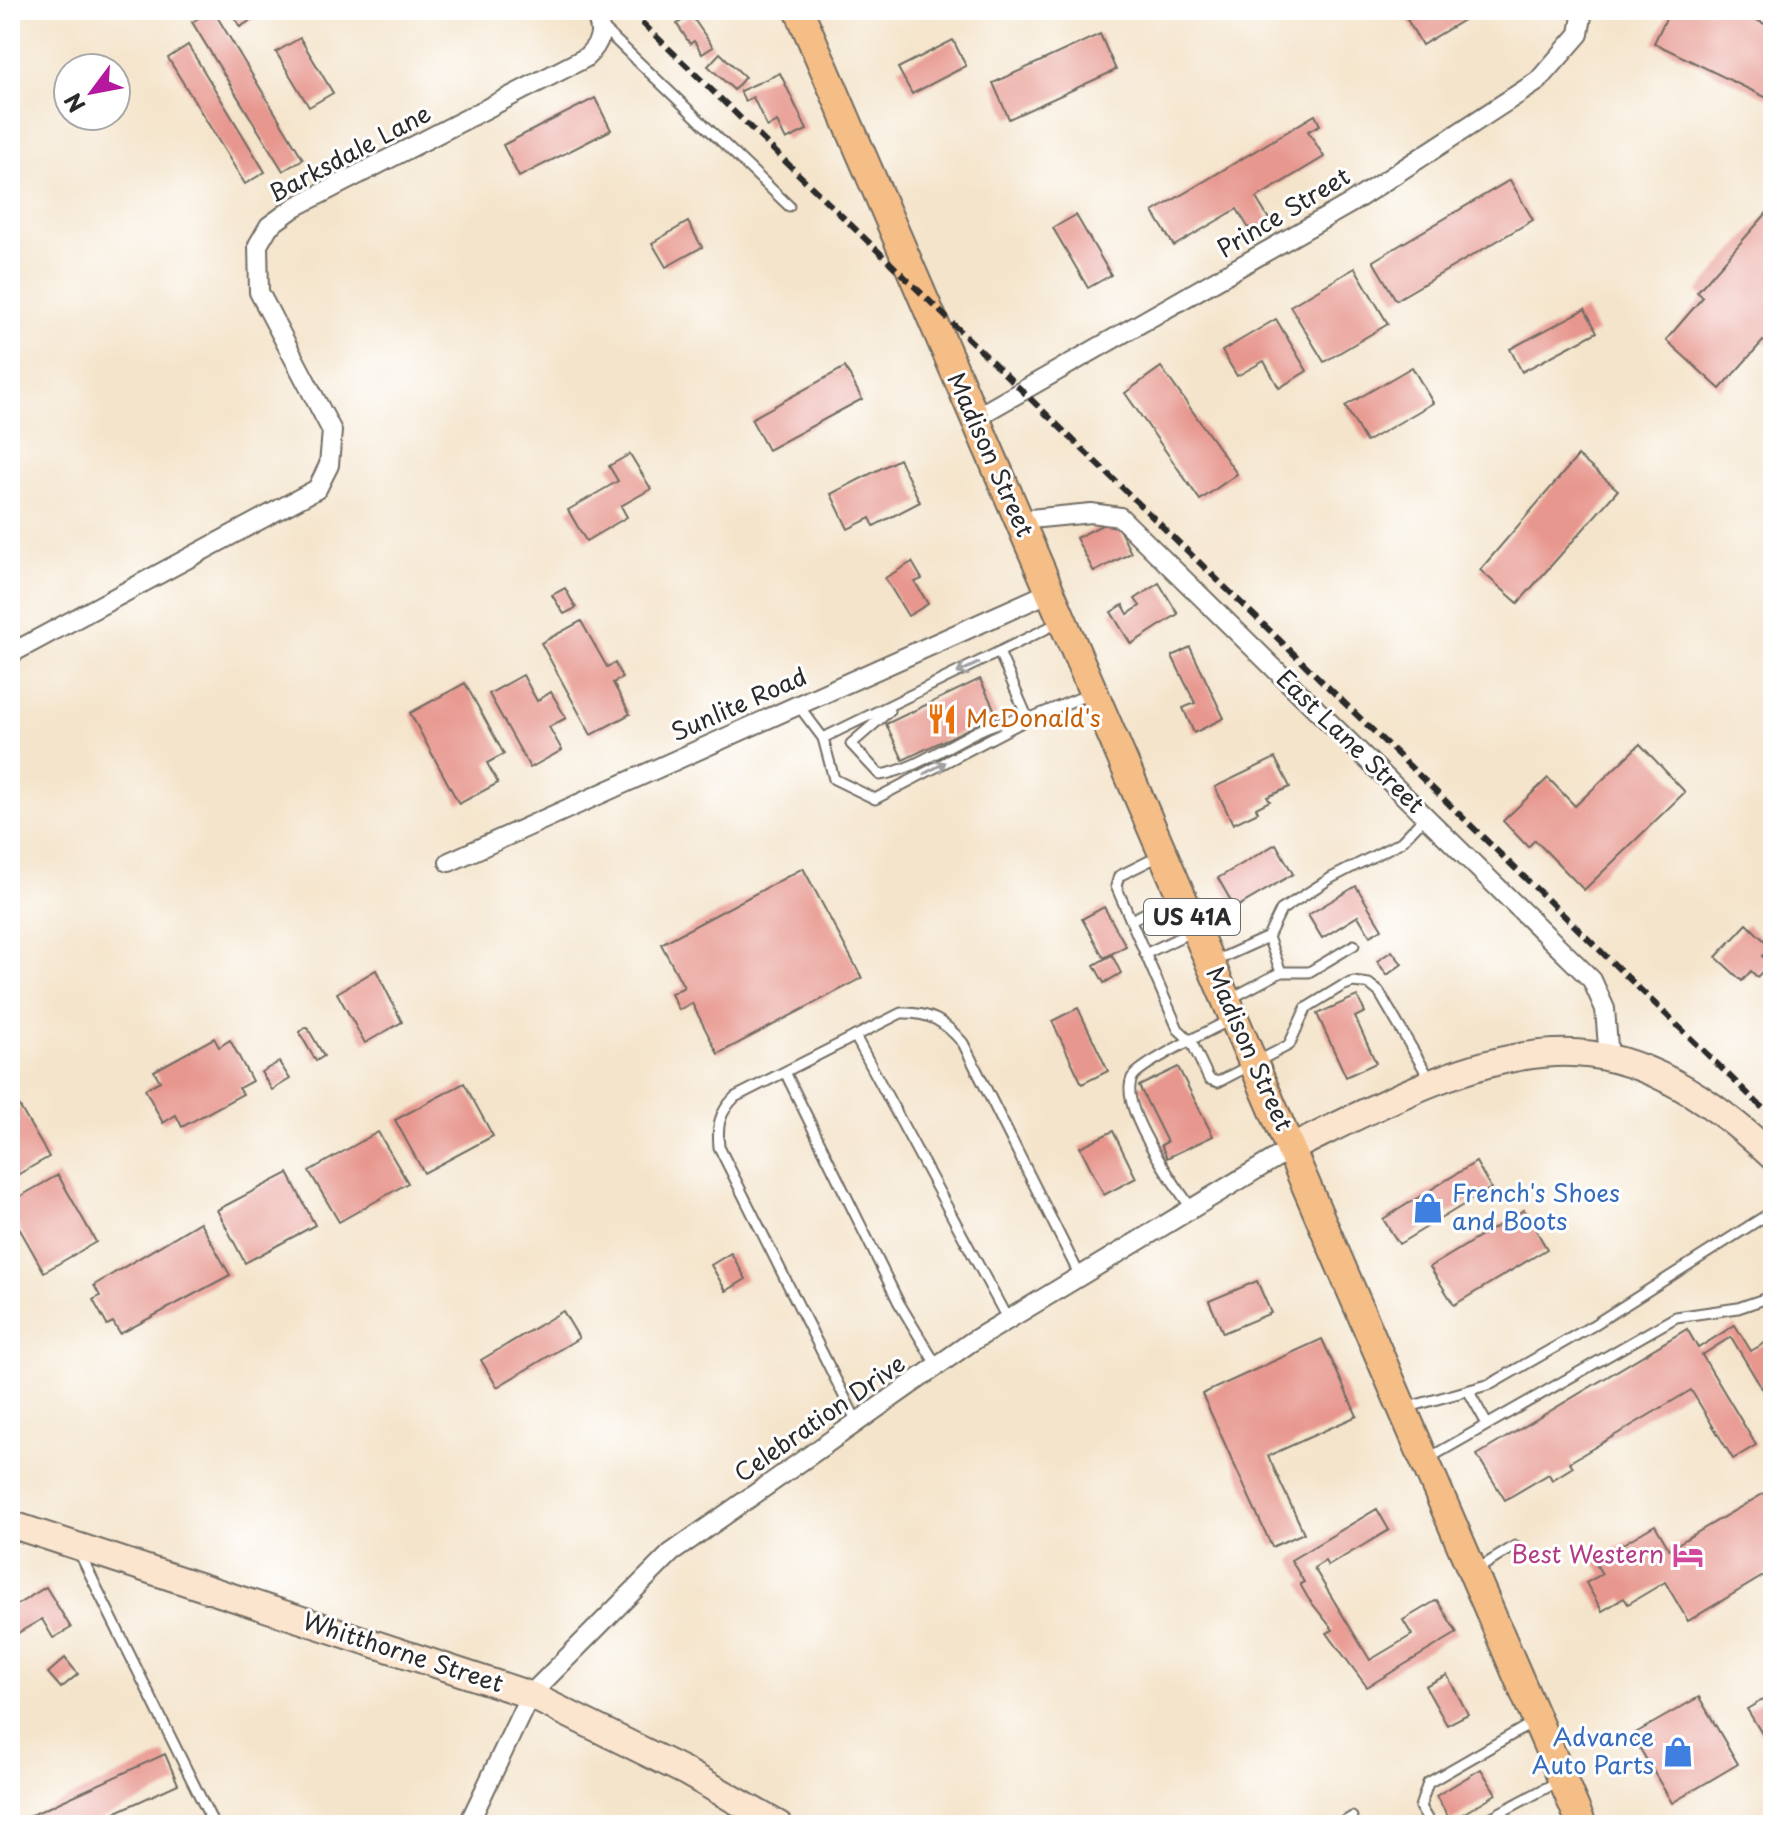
<svg xmlns="http://www.w3.org/2000/svg" width="1783" height="1835" font-family="'Playpen Sans',sans-serif">
	<style>
		.building { fill: #e7978e }
		.lines { fill: none; stroke-linecap: round; stroke-linejoin: round }
		.lane-casing { stroke: #716c63; stroke-width: 13 }
		.street-casing { stroke: #716c63; stroke-width: 22 }
		.secondary-casing { stroke: #716c63; stroke-width: 30 }
		.primary-casing { stroke: #716c63; stroke-width: 32 }
		.lane { stroke: #fff; stroke-width: 9 }
		.street { stroke: #fff; stroke-width: 18 }
		.secondary { stroke: #fbe5cf; stroke-width: 26 }
		.primary { stroke: #f6be87; stroke-width: 28 }
		.rail { stroke: #2b2b2b; stroke-width: 6; stroke-dasharray: 12 6; stroke-linecap: butt }
		.oneway { stroke: #a0a0a0 }
		.labels { text-anchor: middle; stroke-width: 6; stroke-linejoin: round; paint-order: stroke }
		.shield { fill: #fff; stroke: #6b6b6b; stroke-width: 2 }
		.shield-label { font-size: 22px; font-weight: bold; fill: #2b2b2b }
		.street-label { font-size: 24px; fill: #2b2b2b; stroke: #fff }
		.food-label { font-size: 24px; fill: #c56008; stroke: #fff; text-anchor: start }
		.shop-label { font-size: 24px; fill: #366cbe; stroke: #fff; text-anchor: start }
		.hotel-label { font-size: 24px; fill: #b23c85; stroke: #fff; text-anchor: end }
	</style>
	<rect width="100%" height="100%" fill="#fff"/>
	<filter id="ink" filterUnits="userSpaceOnUse"><feTurbulence type="fractalNoise" baseFrequency=".0125" numOctaves="2"/><feDisplacementMap in="SourceGraphic" scale="16" xChannelSelector="R" yChannelSelector="G"/><feConvolveMatrix kernelMatrix="1 2 1 2 8 2 1 2 1" color-interpolation-filters="sRGB"/></filter>
	<filter id="wash" filterUnits="userSpaceOnUse"><feTurbulence type="fractalNoise" baseFrequency=".006" numOctaves="4" result="noise"/><feDisplacementMap in="SourceGraphic" scale="32" xChannelSelector="R" yChannelSelector="G"/><feGaussianBlur stdDeviation="1.8" result="paint"/><feColorMatrix in="noise" values="0 0 0 0 0 0 0 0 0 0 0 0 0 0 0 0 0 1.4 0 .05"/><feComposite in="paint" operator="in"/></filter>
	<g filter="url(#wash)">
		<rect width="100%" height="100%" fill="#f4e4cb"/>
		<g id="blocks">
			<g class="building">
				<path d="M213 10 303 159 283 171 192 22Z"/>
				<path d="M230 10H267L240 27Z"/>
				<path d="M1411 10H1480L1422 45 1404 14Z"/>
				<path d="M1670 10H1736L1773 28V101L1654 43Z"/>
				<path d="M691 15 713 47 702 54 694 41 690 44 677 24Z"/>
				<path d="M1100 34 1116 70 1009 119 993 83Z"/>
				<path d="M300 38 333 93 309 107 276 52Z"/>
				<path d="M953 40 966 66 912 94 898 68Z"/>
				<path d="M188 45 265 172 245 184 168 58Z"/>
				<path d="M720 53 745 77 734 90 708 66Z"/>
				<path d="M780 73 807 130 786 140 777 122 767 127 753 97 745 101 740 91Z"/>
				<path d="M595 98 611 130 519 177 503 145Z"/>
				<path d="M1315 115 1320 125 1308 131 1324 157 1256 198 1270 221 1251 232 1237 209 1174 246 1153 212Z"/>
				<path d="M1510 180 1533 220 1396 300 1373 261Z"/>
				<path d="M1773 206V341L1769 345 1763 341 1720 389 1666 340 1703 297 1697 292Z"/>
				<path d="M1076 215 1111 275 1088 288 1053 228Z"/>
				<path d="M688 222 702 247 666 267 652 243Z"/>
				<path d="M1355 268 1388 324 1324 362 1290 306Z"/>
				<path d="M1585 309 1597 332 1522 372 1510 349Z"/>
				<path d="M1276 319 1307 371 1279 388 1264 361 1237 376 1222 351Z"/>
				<path d="M845 367 862 399 768 450 751 419Z"/>
				<path d="M1161 367 1237 474 1200 500 1125 393Z"/>
				<path d="M1412 367 1433 403 1366 442 1345 406Z"/>
				<path d="M630 454 651 489 621 506 627 517 586 541 568 510 618 481 609 466Z"/>
				<path d="M1578 456 1618 490 1518 603 1480 570Z"/>
				<path d="M899 459 920 502 874 526 870 518 848 529 831 494Z"/>
				<path d="M1114 519 1131 553 1094 572 1076 538Z"/>
				<path d="M912 562 922 579 915 582 928 604 908 616 885 578Z"/>
				<path d="M1159 583 1178 614 1131 644 1111 612 1123 605 1128 614 1140 606 1135 599Z"/>
				<path d="M565 588 576 608 564 614 552 595Z"/>
				<path d="M581 621 607 667 615 663 622 678 613 683 630 714 591 735 541 643Z"/>
				<path d="M1190 647 1224 718 1194 733 1183 708 1195 703 1172 656Z"/>
				<path d="M523 675 537 701 551 692 566 718 549 727 562 750 530 768 489 694Z"/>
				<path d="M980 679 997 715 903 760 886 724Z"/>
				<path d="M465 683 504 754 487 763 498 783 459 804 410 713Z"/>
				<path d="M1640 744 1685 792 1584 890 1535 840 1528 847 1503 821 1548 778 1575 806Z"/>
				<path d="M1275 758 1290 787 1267 797 1270 801 1256 808 1258 812 1233 824 1215 787Z"/>
				<path d="M1276 844 1293 874 1235 908 1218 878Z"/>
				<path d="M803 868 862 978 718 1054 692 1003 679 1010 671 994 684 987 661 944Z"/>
				<path d="M1356 886 1382 929 1370 936 1358 916 1322 938 1308 915Z"/>
				<path d="M1104 907 1126 946 1104 958 1082 919Z"/>
				<path d="M1747 924 1771 947 1762 956 1770 964 1757 977 1751 971 1742 981 1716 957Z"/>
				<path d="M1392 951 1402 964 1387 975 1377 961Z"/>
				<path d="M1112 955 1121 973 1104 983 1094 965Z"/>
				<path d="M376 970 402 1022 365 1043 337 993Z"/>
				<path d="M1357 996 1365 1012 1355 1017 1376 1063 1346 1077 1317 1014Z"/>
				<path d="M1078 1008 1108 1071 1082 1084 1052 1021Z"/>
				<path d="M307 1027 324 1056 316 1061 299 1032Z"/>
				<path d="M214 1038 219 1047 230 1040 252 1081 239 1088 243 1094 182 1127 176 1115 163 1123 145 1089 160 1081 154 1071Z"/>
				<path d="M279 1062 290 1079 272 1090 261 1072Z"/>
				<path d="M1178 1067 1213 1136 1167 1158 1161 1145 1167 1142 1139 1086Z"/>
				<path d="M464 1083 493 1136 424 1173 395 1120Z"/>
				<path d="M10 1090 49 1157 10 1179Z"/>
				<path d="M1113 1131 1136 1178 1104 1195 1080 1147Z"/>
				<path d="M378 1132 408 1183 339 1222 309 1171Z"/>
				<path d="M1476 1162 1491 1188 1399 1244 1383 1219Z"/>
				<path d="M288 1173 315 1225 245 1263 217 1210Z"/>
				<path d="M58 1175 96 1242 44 1272 10 1212V1202Z"/>
				<path d="M1524 1210 1547 1249 1454 1305 1430 1267Z"/>
				<path d="M200 1222 230 1275 120 1334 113 1322 107 1325 93 1300 100 1296 94 1285Z"/>
				<path d="M731 1253 746 1279 726 1291 711 1265Z"/>
				<path d="M1257 1281 1271 1313 1223 1333 1209 1301Z"/>
				<path d="M563 1311 579 1338 497 1387 481 1360Z"/>
				<path d="M1735 1325 1751 1351 1773 1338V1407L1731 1337 1702 1355 1756 1445 1733 1459 1691 1390 1570 1462 1573 1467 1552 1480 1549 1474 1505 1500 1477 1455 1687 1329 1698 1348Z"/>
				<path d="M1322 1339 1357 1416 1268 1456 1304 1533 1272 1547 1202 1394Z"/>
				<path d="M1773 1488V1570L1688 1621 1665 1582 1628 1604 1624 1598 1602 1611 1586 1583 1602 1574 1594 1561 1655 1525 1669 1549Z"/>
				<path d="M1377 1509 1389 1530 1328 1566 1325 1561 1314 1568 1370 1660 1412 1635 1403 1620 1437 1600 1457 1633 1367 1687 1327 1633 1333 1630 1308 1598 1300 1584 1304 1582 1291 1560Z"/>
				<path d="M46 1587 71 1628 53 1638 42 1619 11 1637 10 1609Z"/>
				<path d="M65 1658 78 1674 61 1688 48 1673Z"/>
				<path d="M1447 1675 1468 1714 1447 1725 1425 1686Z"/>
				<path d="M1773 1694V1739L1767 1742 1747 1709Z"/>
				<path d="M1699 1697 1738 1764 1672 1803 1632 1735Z"/>
				<path d="M165 1754 178 1784 88 1825H10Z"/>
				<path d="M1481 1769 1496 1794 1451 1821 1436 1796Z"/>
				<path d="M193 1817 197 1825H175Z"/>
			</g>
		</g>
	</g>
	<g filter="url(#ink)">
		<use href="#blocks" fill-opacity="0" stroke="#716c63" stroke-width="2"/>
		<g class="lines">
			<g class="lane-casing">
				<g id="lane">
					<path d="M602 27 789 206"/>
					<path d="M1060 622 823 738 834 779 875 799 1028 719 1092 693"/>
					<path d="M798 705 823 738"/>
					<path d="M889 711 851 744 880 775C932 767 978 716 1028 719L999 652"/>
					<path d="M1161 855 1119 876 1116 886 1178 1029 1191 1041 1209 1079 1218 1082 1289 1045 1306 1008 1342 986 1353 982 1369 984 1379 992 1431 1081"/>
					<path d="M1131 920 1178 897"/>
					<path d="M1145 954 1193 931"/>
					<path d="M1215 961 1268 937 1281 910 1331 878 1401 842 1425 817"/>
					<path d="M1281 972H1309L1354 945"/>
					<path d="M1230 999 1281 972 1268 937"/>
					<path d="M855 1036 1008 1320"/>
					<path d="M785 1072 899 1303 937 1366"/>
					<path d="M1192 1209C1175 1185 1118 1107 1132 1078 1139 1064 1215 1028 1232 1019"/>
					<path d="M1469 1392 1487 1424"/>
					<path d="M1405 1408 1491 1384 1592 1326 1773 1211"/>
					<path d="M857 1422 719 1147C717 1125 719 1113 735 1097L901 1013C930 1012 944 1021 963 1043L1080 1276"/>
					<path d="M1429 1458 1676 1317 1738 1308 1773 1296"/>
					<path d="M79 1552 214 1825"/>
					<path d="M1476 1570 1515 1546"/>
					<path d="M1339 1825 1352 1817"/>
					<path d="M1431 1825 1420 1807 1428 1783 1534 1722"/>
					<path d="M1477 1825 1559 1781"/>
				</g>
			</g>
			<g class="street-casing">
				<g id="street">
					<path d="M973 419 1351 203 1538 81 1579 34 1583 10"/>
					<path d="M1020 520 1091 513 1120 517 1592 980 1605 1009 1609 1059"/>
					<path d="M10 654 317 489 329 465 332 431 259 292 258 245 269 226 295 207 585 58C602 42 604 32 594 10"/>
					<path d="M449 862 1050 592"/>
					<path d="M468 1825 530 1695 671 1553 971 1342 1292 1148"/>
				</g>
			</g>
			<g class="secondary-casing">
				<g id="secondary">
					<path d="M1292 1148C1370 1110 1466 1057 1554 1053 1639 1048 1715 1102 1773 1157"/>
					<path d="M10 1524 530 1695 684 1771 779 1825"/>
				</g>
			</g>
			<g class="primary-casing">
				<path id="primary" d="M799 10 1582 1825"/>
			</g>
			<use href="#lane" class="lane"/>
			<use href="#street" class="street"/>
			<use href="#secondary" class="secondary"/>
			<use href="#primary" class="primary"/>
			<path class="rail" d="M629 10 1773 1118"/>
		</g>
		<defs><path id="oneway-shaft" d="M-6 0H5M1.5-3L5.5 0L1.5 3" fill="none" stroke-width="1.6" stroke-linecap="round" stroke-linejoin="round" transform="scale(2)"/></defs>
		<g class="oneway">
			<use href="#oneway-shaft" transform="translate(968 668) rotate(154)"/>
			<use href="#oneway-shaft" transform="translate(935 768) rotate(-28)"/>
		</g>
	</g>
	<defs>
		<g id="restaurant-bare" transform="scale(2.4)"><path d="M-5-6h1v4h1v-4h1v4h1v-4h1v5L-1.5 .5V6h-2V.5L-5-1ZM5-6V6H3V1.5H1.5Q1.5-4 5-6Z" fill="#e8710a" stroke="#fff" stroke-width="2.5" paint-order="stroke"/></g>
		<g id="shop-bare" transform="scale(2.4)"><path d="M-5-2.5h2.3a2.7 3.5 0 0 1 5.4 0H5L5.5 6h-11ZM-1.5-2.5h3a1.5 2.3 0 0 0-3 0Z" fill="#3f7fe0" stroke="#fff" stroke-width="2.5" paint-order="stroke"/></g>
		<g id="hotel-bare" transform="scale(2.4)"><path d="M-6-4.5h1.5V1H6V5H4.5V3h-9V5H-6ZM-4 0a1.8 1.8 0 1 1 3.6 0ZM.5 0V-2.5h3Q6-2.5 6 0Z" fill="#d1479c" stroke="#fff" stroke-width="2.5" paint-order="stroke"/></g>
	</defs>
	<g fill-rule="evenodd">
		<use href="#restaurant-bare" x="942" y="719"/>
		<use href="#shop-bare" x="1428" y="1208"/>
		<use href="#hotel-bare" x="1688" y="1555"/>
		<use href="#shop-bare" x="1678" y="1752"/>
	</g>
	<g class="labels">
		<rect class="shield" x="1144" y="899" width="96" height="36" rx="6"/>
		<g class="shield-label">
			<text x="1192" y="925">US 41A</text>
		</g>
		<g class="street-label">
			<text transform="translate(350 154) rotate(-28)" y="8">Barksdale Lane</text>
			<text transform="translate(1284 213) rotate(-31)" y="8">Prince Street</text>
			<text transform="translate(990 455) rotate(66)" y="8">Madison Street</text>
			<text transform="translate(739 705) rotate(-24)" y="8">Sunlite Road</text>
			<text transform="translate(1350 742) rotate(44)" y="8">East Lane Street</text>
			<text transform="translate(1249 1049) rotate(66)" y="8">Madison Street</text>
			<text transform="translate(820 1419) rotate(-35)" y="8">Celebration Drive</text>
			<text transform="translate(403 1653) rotate(18)" y="8">Whitthorne Street</text>
		</g>
		<g class="food-label">
			<text x="966" y="727">McDonald's</text>
		</g>
		<g class="shop-label">
			<text x="1452" y="1202">French's Shoes<tspan x="1452" dy="28">and Boots</tspan></text>
			<text x="1654" y="1746" text-anchor="end">Advance<tspan x="1654" dy="28">Auto Parts</tspan></text>
		</g>
		<g class="hotel-label">
			<text x="1664" y="1563">Best Western</text>
		</g>
	</g>
	<rect width="1783" height="1835" fill="none" stroke="#fff" stroke-width="40"/>
	<g transform="translate(92 92) rotate(238)"><circle r="38" fill="#ffffff" stroke="#aaaaaa" stroke-width="2"/>
	<path d="M0-6L14 30L0 20L-14 30Z" fill="#b5179e"/>
	<text y="-12" font-size="22" font-weight="bold" text-anchor="middle" fill="#2b2b2b">N</text>
	</g>
</svg>
